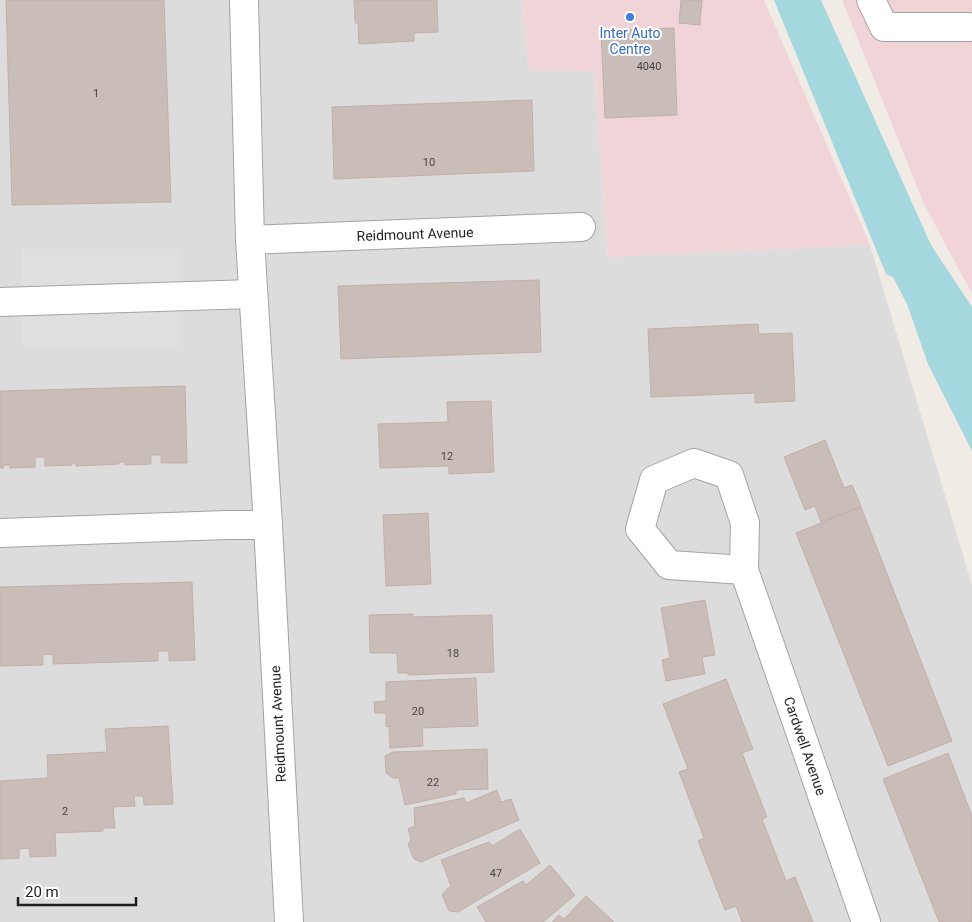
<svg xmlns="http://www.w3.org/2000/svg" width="972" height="922" font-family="Roboto,sans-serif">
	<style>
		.residential { fill: #dddcdc }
		.commercial { fill: #f1d4d7 }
		.parking { fill: #dfdfdf }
		.water { fill: #a5d8de }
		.building { fill: #c8bdb8; stroke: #c2b0a7 }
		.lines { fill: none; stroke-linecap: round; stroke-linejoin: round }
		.minor-casing { stroke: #a3a3a3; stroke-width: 30 }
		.minor { stroke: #fff; stroke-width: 28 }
		.shop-dot { fill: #3f7fe0; stroke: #fff; stroke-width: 2 }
		.labels { text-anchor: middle; stroke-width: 4; stroke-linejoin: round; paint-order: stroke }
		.number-label { font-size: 11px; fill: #494645 }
		.shop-label { font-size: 14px; fill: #366cbe; stroke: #fff }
		.street-label { font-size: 14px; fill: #1f1f1f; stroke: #fff }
	</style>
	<rect width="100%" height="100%" fill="#f0ebe5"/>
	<path class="residential" d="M0 0H522L529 70 594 71 608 257 870 245 972 585V922H0Z"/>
	<g class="commercial">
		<path d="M522 0H764L870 245 608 257 594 71 529 70Z"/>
		<path d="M842 0H972V294L924 204Z"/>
	</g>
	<path class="parking" d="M22 249H179V347L22 346Z"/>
	<path class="water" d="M774 0H821L931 245 972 307V451L928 364 907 304 893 277 886 274Z"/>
	<g class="building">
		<path d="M6 0H164L171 202 12 205Z"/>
		<path d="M354 0H437L438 32 414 33V41L359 44 358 23H355Z"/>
		<path d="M681 0H702L700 25 679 23Z"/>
		<path d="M674 28 677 115 605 118 601 31Z"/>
		<path d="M532 100 534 171 334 179 332 107Z"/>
		<path d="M539 280 541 352 341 359 338 286Z"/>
		<path d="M758 324 759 334 792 333 795 401 755 403V393L651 397 648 329Z"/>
		<path d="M185 386 187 463H161V455H151V464L125 465V462H119V464L76 466V463H72V465L45 466V457H35V467L10 468V465H3L4 468H0V391Z"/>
		<path d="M491 401 494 472 449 474V466L380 468 378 424 448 422 447 402Z"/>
		<path d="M825 440 844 488 852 485 861 506 821 522 815 506 805 510 784 457Z"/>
		<path d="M861 507 952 741 888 766 796 533Z"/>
		<path d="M428 513 431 584 386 586 383 515Z"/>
		<path d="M192 582 195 660 169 661V651H158V661L53 664V655L43 654V665L0 666V587Z"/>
		<path d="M705 600 715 655 702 657 705 674 666 681 662 660 670 658 661 608Z"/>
		<path d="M413 614V617L492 615 494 672 408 675V673H398L397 653H370L369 615Z"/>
		<path d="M476 678 478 726 422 728 423 746 390 748 389 726 386 727V713H375L374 702 386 701V682Z"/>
		<path d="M726 679 753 749 742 753 767 817 762 819 786 881 795 877 813 922H742L736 906 725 910 698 841 704 838 679 772 688 769 663 704Z"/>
		<path d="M168 726 173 804 144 805 143 796H134L135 806 113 807 115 828H103V831L55 833 56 856 30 857 29 848 19 849V858L0 859V781L48 778 47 755 107 752 105 729Z"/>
		<path d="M487 749 488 789 456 790V794L405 805 399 778H393L386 773 385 756 393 752Z"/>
		<path d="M948 753 972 816V922H939L883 779Z"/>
		<path d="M497 790 501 802 511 799 519 820 421 862 414 859 408 845 411 839 408 829 415 826 414 808 464 798 466 803Z"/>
		<path d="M520 829 540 863 458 912 449 911 442 895 447 889 451 886 441 860 489 842 492 846Z"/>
		<path d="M550 865 575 895 543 922H486L477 907 523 881 526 885Z"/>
		<path d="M586 896 614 922H552L559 915 564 919Z"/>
	</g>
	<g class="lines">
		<g class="minor-casing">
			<g id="minor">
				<path d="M244 0 250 240 268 525 289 922"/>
				<path d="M871 0 884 27H968"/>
				<path d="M250 240 581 227"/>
				<path d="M0 302 253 294"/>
				<path d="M0 533 226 525H268"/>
				<path d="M744 570 669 565 640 529 654 480 694 463 729 475 745 523 744 570 866 922"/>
			</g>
		</g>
		<use href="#minor" class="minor"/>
	</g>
	<circle class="shop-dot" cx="630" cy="17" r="5"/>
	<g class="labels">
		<g class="number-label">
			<text x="649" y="70">4040</text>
			<text x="96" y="97">1</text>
			<text x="429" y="166">10</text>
			<text x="447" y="460">12</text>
			<text x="453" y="657">18</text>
			<text x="418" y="715">20</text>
			<text x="433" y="786">22</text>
			<text x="65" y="815">2</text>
			<text x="496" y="877">47</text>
		</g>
		<g class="shop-label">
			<text x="630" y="38">Inter Auto<tspan x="630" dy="16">Centre</tspan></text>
		</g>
		<g class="street-label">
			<text transform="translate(415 234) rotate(-2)" y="5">Reidmount Avenue</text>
			<text transform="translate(278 724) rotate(-93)" y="5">Reidmount Avenue</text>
			<text transform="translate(805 746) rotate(71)" y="5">Cardwell Avenue</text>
		</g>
	</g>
	<path d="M18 897v8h118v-8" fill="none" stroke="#1f1f1f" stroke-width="2.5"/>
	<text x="25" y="897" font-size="15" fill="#1f1f1f" stroke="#ffffff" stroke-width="4" paint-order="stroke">20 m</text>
</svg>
